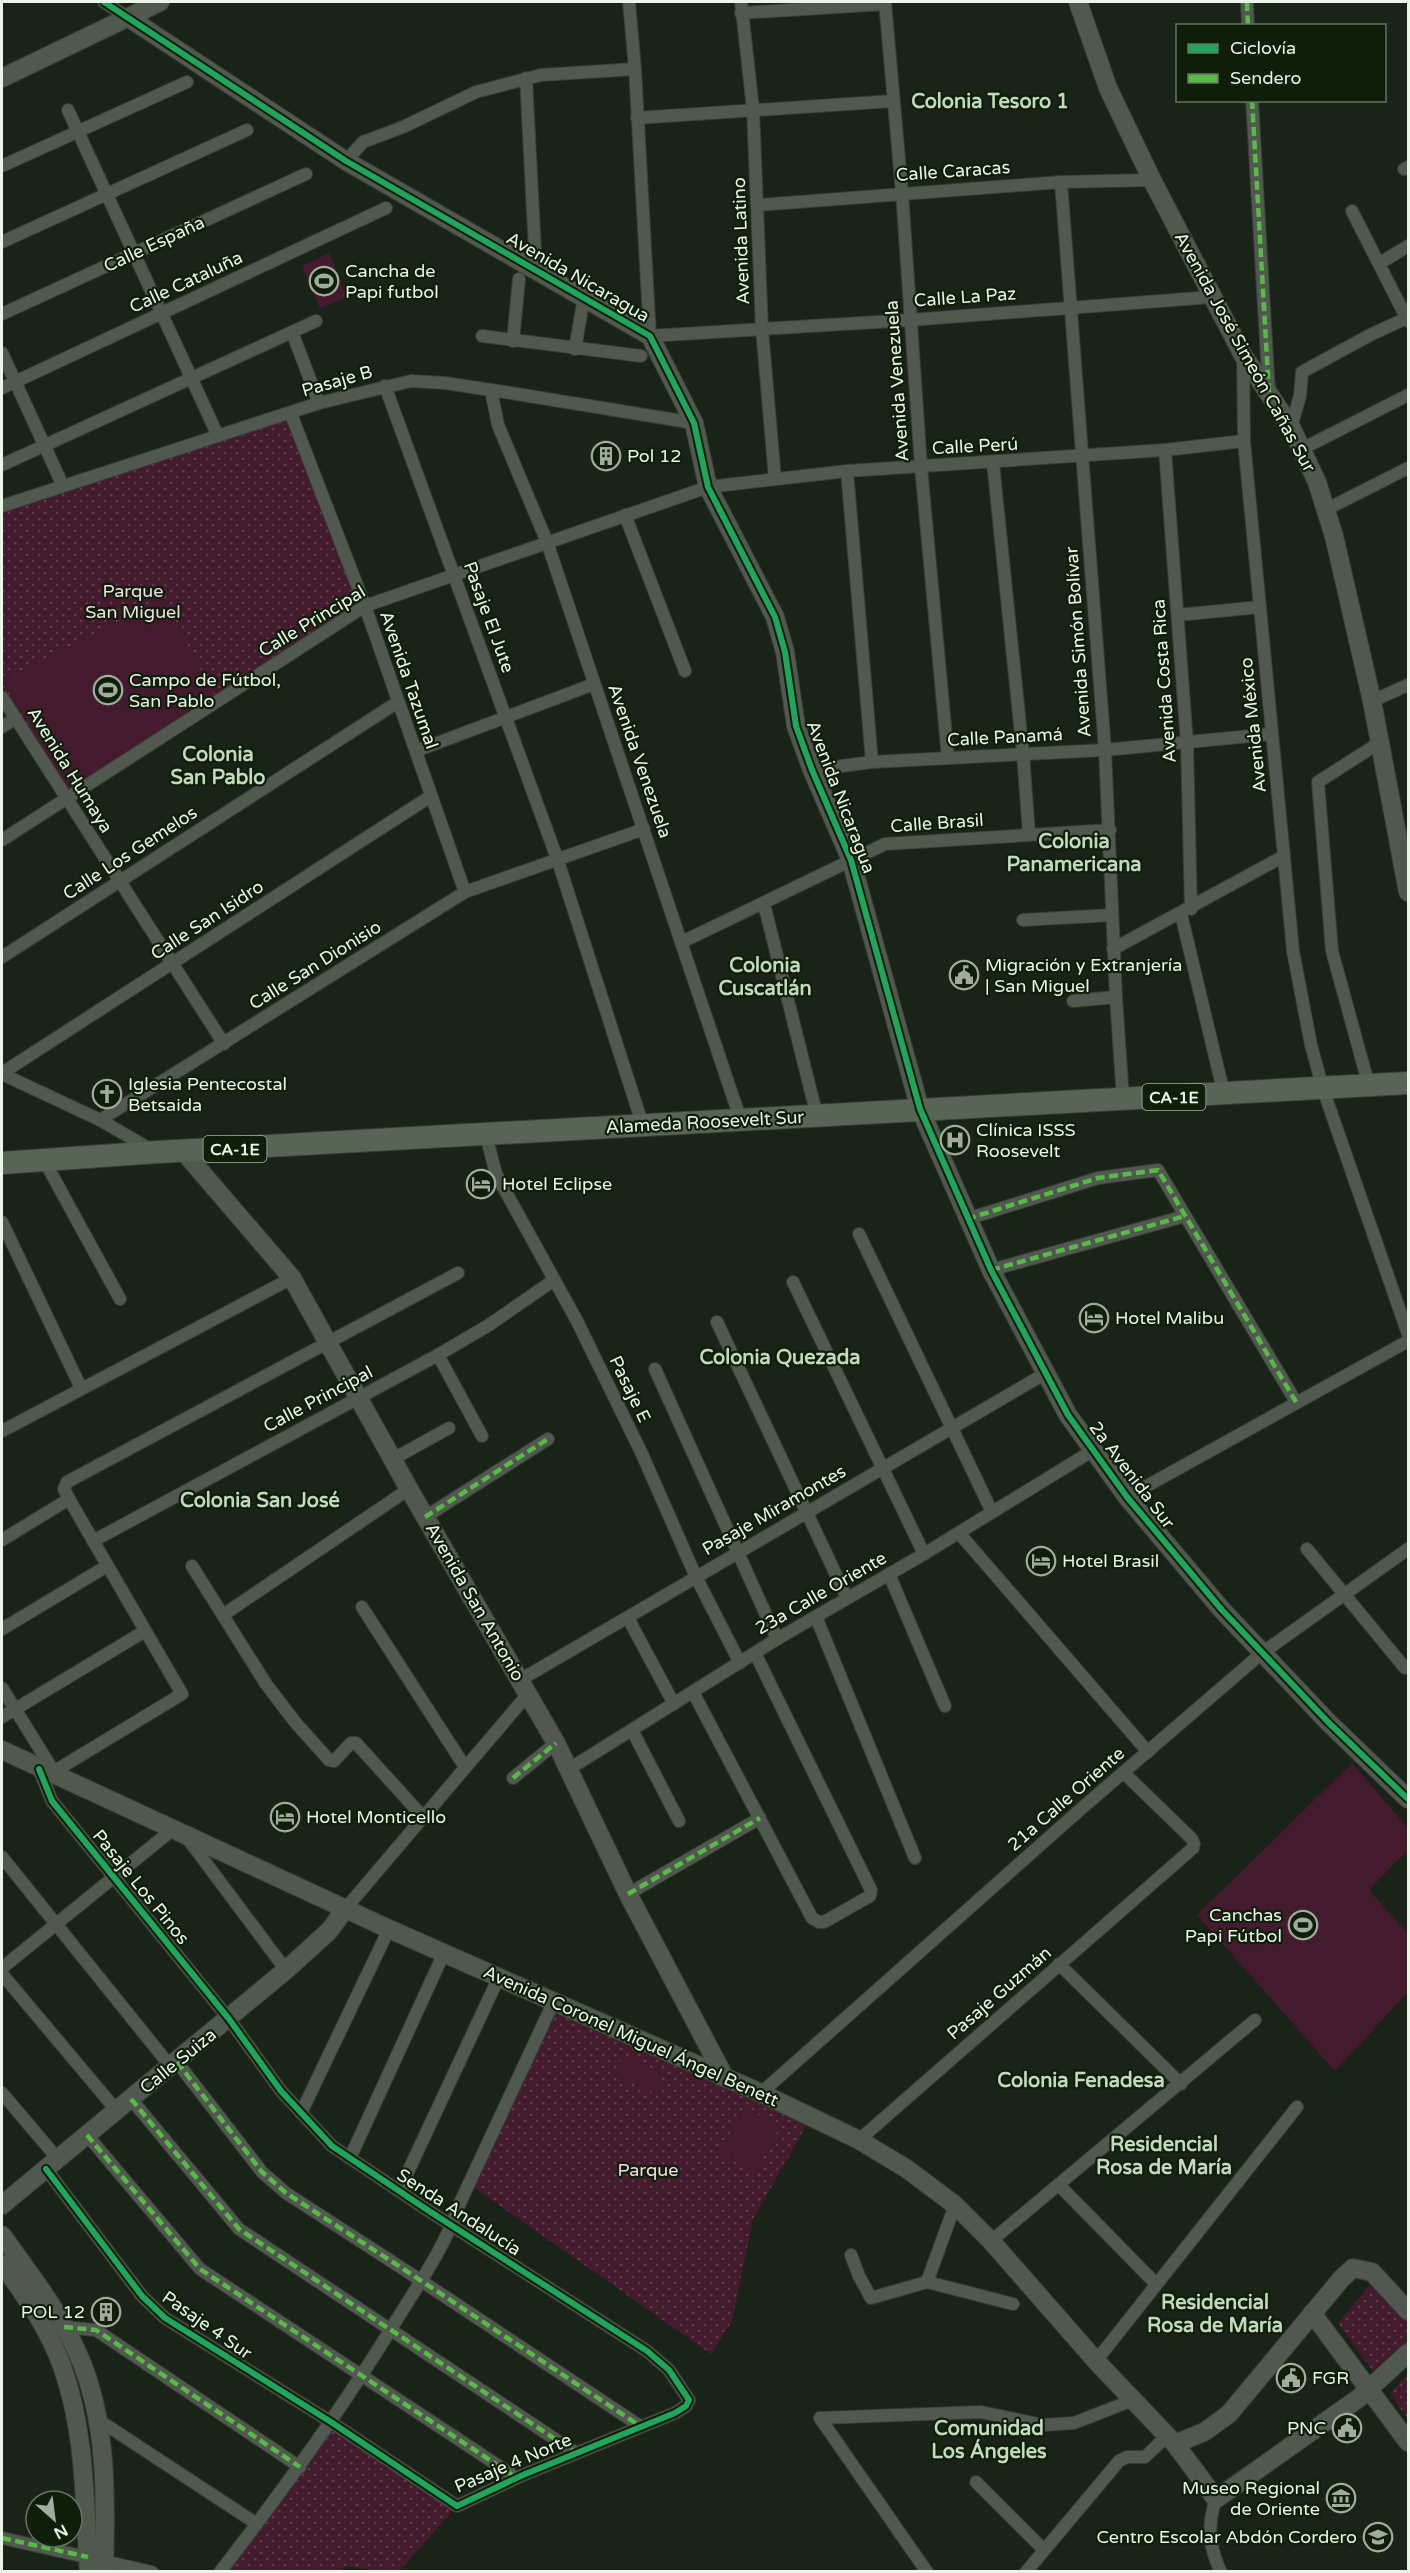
<svg xmlns="http://www.w3.org/2000/svg" width="1410" height="2573" font-family="'Varela Round',sans-serif">
	<style>
		.grass { fill: url(#grass-dots) }
		.pitch { fill: #441a2e }
		.lines { fill: none; stroke-linecap: round; stroke-linejoin: round }
		.street-casing { stroke: #373e35; stroke-width: 14 }
		.secondary-casing { stroke: #373e35; stroke-width: 20 }
		.highway-casing { stroke: #373e35; stroke-width: 24 }
		.street { stroke: #51584f; stroke-width: 12 }
		.secondary { stroke: #51584f; stroke-width: 18 }
		.highway { stroke: #586455; stroke-width: 22 }
		.quiet { stroke: #58b947; stroke-width: 4.5; stroke-dasharray: 9 4.5; stroke-linecap: butt }
		.cycleway-casing { stroke: #0e1e09; stroke-width: 10 }
		.cycleway { stroke: #20a55d; stroke-width: 6 }
		.labels { text-anchor: middle; stroke-width: 4.5; stroke-linejoin: round; paint-order: stroke }
		.shield { fill: #0e1e09; stroke: #a7b4a4; stroke-width: 1.5 }
		.shield-label { font-size: 16px; font-weight: bold; fill: #e9f5e6 }
		.street-label { font-size: 18px; fill: #e9f5e6; stroke: #0e1e09 }
		.poi-label { font-size: 18px; fill: #e9f5e6; stroke: #0e1e09; text-anchor: start }
		.park-label { font-size: 18px; fill: #f2dde6; stroke: #0e1e09 }
		.neighbourhood-label { font-size: 20px; font-weight: bold; fill: #c3d9bd; stroke: #0e1e09 }
	</style>
	<defs>
		<pattern id="grass-dots" width="8" height="8" patternUnits="userSpaceOnUse" patternTransform="scale(1.5)"><rect width="8" height="8" fill="#441a2e"/><path d="M2 2h.1M6 6h.1" fill="none" stroke="#5f3c4c" stroke-width="1.8" stroke-linecap="round"/></pattern>
	</defs>
	<rect width="100%" height="100%" fill="#1a2317"/>
	<g class="grass">
		<path d="M291 414 365 606 67 799 2 687V507Z"/>
		<path d="M554 2001 811 2118 753 2219 732 2321 711 2354 469 2184Z"/>
		<path d="M1373 2281 1408 2321V2350L1377 2377 1338 2323Z"/>
		<path d="M1408 2375V2420L1390 2393Z"/>
		<path d="M333 2424 457 2506 399 2571H378L345 2566 339 2572H220Z"/>
	</g>
	<g class="pitch">
		<path d="M329 253 347 297 320 308 302 266Z"/>
		<path d="M163 599 215 696 69 790 2 681Z"/>
		<path d="M1352 1763 1408 1828V1850L1369 1890 1408 1934V1992L1335 2071 1197 1915Z"/>
		<path d="M624 2055 664 2074 655 2093 614 2074Z"/>
		<path d="M744 2107 780 2126 756 2172 720 2153Z"/>
	</g>
	<g class="lines">
		<g class="street-casing">
			<g id="street">
				<path d="M104 2 129 18"/>
				<path d="M629 2 635 69 650 336 910 320 1212 297"/>
				<path d="M741 2 753 109 762 329 775 479"/>
				<path d="M885 2 902 193 921 467 948 758"/>
				<path d="M1247 2 1248 26"/>
				<path d="M741 13 885 4"/>
				<path d="M526 78 536 270"/>
				<path d="M1252 100 1269 393"/>
				<path d="M68 110 218 436"/>
				<path d="M637 118 893 101"/>
				<path d="M346 161 363 142 403 127 476 92 541 75 635 69"/>
				<path d="M2 166 187 82"/>
				<path d="M1404 169 1408 167"/>
				<path d="M1061 182 1105 750 1116 997 1123 1099"/>
				<path d="M758 205 1061 182 1152 180"/>
				<path d="M1352 211 1408 321"/>
				<path d="M2 242 247 130"/>
				<path d="M1380 263 1408 246"/>
				<path d="M2 314 306 174"/>
				<path d="M292 332 319 403"/>
				<path d="M482 336 641 356"/>
				<path d="M513 341 519 279"/>
				<path d="M575 349 584 297"/>
				<path d="M2 353 63 486"/>
				<path d="M1243 356 1244 441 1293 951 1311 1045 1323 1089 1408 1334"/>
				<path d="M385 386 558 861 643 1126"/>
				<path d="M2 388 386 208"/>
				<path d="M491 390 498 425 547 542 741 1121"/>
				<path d="M291 414 365 606 465 892"/>
				<path d="M1291 427 1300 396 1302 372 1372 334 1407 318"/>
				<path d="M1165 450 1187 743 1191 909"/>
				<path d="M1300 450 1408 395"/>
				<path d="M993 463 1023 754 1029 834"/>
				<path d="M2 465 316 321"/>
				<path d="M847 471 872 762"/>
				<path d="M2 506 319 403 411 381 445 383 511 393 694 423"/>
				<path d="M1327 509 1408 468"/>
				<path d="M625 515 685 671"/>
				<path d="M1178 615 1260 607"/>
				<path d="M2 697 224 1044"/>
				<path d="M1372 701 1408 685"/>
				<path d="M2 727 16 718"/>
				<path d="M416 751 594 684"/>
				<path d="M812 770 872 762 1105 750 1272 734"/>
				<path d="M2 840 365 606 708 487 847 471 1165 450 1244 441"/>
				<path d="M764 904 817 1116"/>
				<path d="M1181 914 1224 1094"/>
				<path d="M1023 920 1112 915"/>
				<path d="M682 942 885 844 1110 830"/>
				<path d="M1113 949 1284 856"/>
				<path d="M2 957 398 702"/>
				<path d="M1073 1001 1116 997"/>
				<path d="M2 1073 431 796"/>
				<path d="M2 1074 100 1120 150 1149"/>
				<path d="M1369 1086 1332 951 1318 782 1379 743"/>
				<path d="M100 1120 465 892 644 829"/>
				<path d="M486 1135 496 1174 577 1321 642 1454 696 1577 740 1663"/>
				<path d="M45 1162 120 1299"/>
				<path d="M967 1219 1098 1178 1158 1170 1296 1402"/>
				<path d="M2 1222 81 1388"/>
				<path d="M859 1234 992 1512"/>
				<path d="M991 1270 1185 1216"/>
				<path d="M793 1282 924 1554"/>
				<path d="M717 1322 847 1598"/>
				<path d="M438 1355 482 1436"/>
				<path d="M655 1369 777 1639"/>
				<path d="M2 1431 292 1278"/>
				<path d="M393 1459 449 1428"/>
				<path d="M1127 1497 1408 1341"/>
				<path d="M425 1517 548 1439"/>
				<path d="M959 1533 1148 1752"/>
				<path d="M2 1540 69 1499"/>
				<path d="M93 1541 438 1355 489 1325 554 1280"/>
				<path d="M1307 1549 1405 1668"/>
				<path d="M192 1566 266 1684 295 1722 329 1760 334 1761 351 1743H356L423 1817"/>
				<path d="M889 1574 945 1706"/>
				<path d="M362 1607 465 1767"/>
				<path d="M223 1615 409 1489"/>
				<path d="M816 1617 915 1858"/>
				<path d="M628 1618 674 1704"/>
				<path d="M2 1629 107 1566"/>
				<path d="M520 1680 1046 1373"/>
				<path d="M2 1688 54 1772"/>
				<path d="M693 1692 812 1918 819 1922H824L870 1896 871 1890 755 1653"/>
				<path d="M2 1717 145 1631"/>
				<path d="M632 1730 679 1821"/>
				<path d="M39 1769 52 1801 229 2019 281 2091 332 2146 429 2211 647 2351 669 2370 689 2400 686 2406 675 2413 523 2475 457 2506 331 2422 165 2318 142 2296 46 2169"/>
				<path d="M569 1769 777 1639 924 1554 1092 1451"/>
				<path d="M50 1774 182 1694 69 1499 64 1489 67 1482 458 1273"/>
				<path d="M513 1778 556 1743"/>
				<path d="M188 1839 286 1970"/>
				<path d="M2 1857 171 2067"/>
				<path d="M628 1894 760 1818"/>
				<path d="M346 1908 528 1694"/>
				<path d="M1059 1964 1181 2084"/>
				<path d="M2 1968 172 1830"/>
				<path d="M2 1974 117 2111"/>
				<path d="M177 2062 262 2172 286 2193 411 2274 640 2426"/>
				<path d="M2 2093 58 2159"/>
				<path d="M761 2093 1082 1808 1262 1653 1408 1549"/>
				<path d="M131 2099 239 2229 576 2453"/>
				<path d="M301 2113 389 1929"/>
				<path d="M87 2135 200 2269 517 2478"/>
				<path d="M859 2140 1193 1848 1194 1844 1192 1839 1124 1773"/>
				<path d="M350 2158 444 1953"/>
				<path d="M1059 2185 1156 2284"/>
				<path d="M399 2191 499 1977"/>
				<path d="M991 2241 1255 2020"/>
				<path d="M851 2255 859 2276 871 2298 927 2282 1013 2304"/>
				<path d="M927 2282 955 2205"/>
				<path d="M64 2327 96 2330 300 2467"/>
				<path d="M1096 2361 1297 2107"/>
				<path d="M820 2418 981 2412 1043 2425 1074 2423 1133 2400"/>
				<path d="M820 2418 927 2572"/>
				<path d="M97 2419 257 2524"/>
				<path d="M976 2482 1044 2550"/>
				<path d="M1216 2499C1207 2524 1209 2548 1221 2572"/>
				<path d="M2 2538 152 2572"/>
				<path d="M220 2572C281 2493 339 2413 391 2329 415 2289 444 2250 459 2205L554 2001"/>
				<path d="M1026 2572 1119 2461 1127 2457H1145L1166 2437"/>
			</g>
		</g>
		<g class="secondary-casing">
			<g id="secondary">
				<path d="M1078 2 1108 88 1152 180 1243 355 1291 427 1317 482 1334 536 1372 701 1408 892"/>
				<path d="M129 18 346 161 650 336 694 423 708 487 775 617 785 652 796 726 812 770 851 860 920 1109 991 1270 1068 1415 1127 1497 1222 1610 1328 1722 1408 1799"/>
				<path d="M2 78 160 2"/>
				<path d="M184 1152 292 1278 409 1489 556 1743 628 1894 725 2078"/>
				<path d="M2 1750 389 1929 761 2093 859 2140 907 2169 955 2205 991 2241 1096 2361 1175 2444 1216 2499 1359 2398 1408 2353"/>
				<path d="M2 2205 286 1970 329 1931 346 1908"/>
				<path d="M2 2235C29 2273 59 2311 78 2354 108 2420 106 2501 104 2572"/>
				<path d="M2 2264C25 2295 49 2329 62 2366 86 2433 84 2502 89 2572"/>
				<path d="M1312 2313 1408 2442"/>
				<path d="M1175 2444 1204 2432 1229 2414 1342 2278 1353 2268 1372 2272 1408 2311"/>
			</g>
		</g>
		<g class="highway-casing">
			<path id="highway" d="M2 1163 158 1152 1408 1083"/>
		</g>
		<use href="#street" class="street"/>
		<use href="#secondary" class="secondary"/>
		<use href="#highway" class="highway"/>
		<g class="quiet">
			<path d="M1247 2 1248 26"/>
			<path d="M1252 100 1269 394"/>
			<path d="M967 1219 1098 1178 1158 1170 1296 1402"/>
			<path d="M991 1270 1185 1216"/>
			<path d="M425 1517 548 1439"/>
			<path d="M513 1778 556 1743"/>
			<path d="M628 1894 760 1818"/>
			<path d="M177 2062 262 2172 286 2193 411 2274 640 2426"/>
			<path d="M131 2099 239 2229 576 2453"/>
			<path d="M87 2135 200 2269 517 2478"/>
			<path d="M64 2327 96 2330 300 2467"/>
			<path d="M2 2538 88 2557"/>
		</g>
		<g class="cycleway-casing">
			<g id="cycleway">
				<path d="M104 2 346 161 650 336 694 423 708 487 775 617 785 652 796 726 812 770 851 860 920 1109 991 1270 1068 1415 1127 1497 1222 1610 1328 1722 1408 1799"/>
				<path d="M39 1769 52 1801 229 2019 281 2091 332 2146 429 2211 647 2351 669 2370 689 2400 686 2406 675 2413 523 2475 457 2506 331 2422 165 2318 142 2296 46 2169"/>
			</g>
		</g>
		<use href="#cycleway" class="cycleway"/>
	</g>
	<defs>
		<g id="stadium-ring" transform="scale(1.5)"><circle r="9.5" fill="#0e1e09" stroke="#a1ac9e" stroke-width="1.5"/><path d="M0-5a6.5 5 0 1 0 0 10a6.5 5 0 1 0 0-10ZM-3.5-1.8h7v3.6h-7Z" fill="#a1ac9e"/></g>
		<g id="building-ring" transform="scale(1.5)"><circle r="9.5" fill="#0e1e09" stroke="#a1ac9e" stroke-width="1.5"/><path d="M-4-6H4V6H1V3H-1V6H-4ZM-2.5-4.3h1.7v1.8h-1.7ZM.8-4.3h1.7v1.8H.8ZM-2.5-1h1.7V.8h-1.7ZM.8-1h1.7V.8H.8Z" fill="#a1ac9e"/></g>
		<g id="civic-ring" transform="scale(1.5)"><circle r="9.5" fill="#0e1e09" stroke="#a1ac9e" stroke-width="1.5"/><path d="M-.6-6.5H3V-4.5H.6V-3L4-1V1h2V6H-6V1h2V-1L-.6-3ZM-1.2 2.5V6h2.4V2.5Z" fill="#a1ac9e"/></g>
		<g id="church-ring" transform="scale(1.5)"><circle r="9.5" fill="#0e1e09" stroke="#a1ac9e" stroke-width="1.5"/><path d="M-1.2-6h2.4v3.5h3.3v2.4h-3.3V6h-2.4V-.1h-3.3v-2.4h3.3Z" fill="#a1ac9e"/></g>
		<g id="hospital-ring" transform="scale(1.5)"><circle r="9.5" fill="#0e1e09" stroke="#a1ac9e" stroke-width="1.5"/><path d="M-5-5h3v3.5h4V-5h3V5h-3V1.5h-4V5h-3Z" fill="#a1ac9e"/></g>
		<g id="hotel-ring" transform="scale(1.5)"><circle r="9.5" fill="#0e1e09" stroke="#a1ac9e" stroke-width="1.5"/><path d="M-6-4.5h1.5V1H6V5H4.5V3h-9V5H-6ZM-4 0a1.8 1.8 0 1 1 3.6 0ZM.5 0V-2.5h3Q6-2.5 6 0Z" fill="#a1ac9e"/></g>
		<g id="museum-ring" transform="scale(1.5)"><circle r="9.5" fill="#0e1e09" stroke="#a1ac9e" stroke-width="1.5"/><path d="M0-6L6-3V-2H-6V-3ZM-5-1h2V3h-2ZM-1-1h2V3h-2ZM3-1h2V3H3ZM-6 4H6V6H-6Z" fill="#a1ac9e"/></g>
		<g id="school-ring" transform="scale(1.5)"><circle r="9.5" fill="#0e1e09" stroke="#a1ac9e" stroke-width="1.5"/><path d="M0-5L7-2L0 1L-7-2ZM-4 1L0 2.5L4 1V4Q0 6-4 4Z" fill="#a1ac9e"/></g>
	</defs>
	<g fill-rule="evenodd">
		<use href="#stadium-ring" x="324" y="281"/>
		<use href="#building-ring" x="606" y="456"/>
		<use href="#stadium-ring" x="108" y="690"/>
		<use href="#civic-ring" x="964" y="975"/>
		<use href="#church-ring" x="107" y="1094"/>
		<use href="#hospital-ring" x="955" y="1140"/>
		<use href="#hotel-ring" x="481" y="1184"/>
		<use href="#hotel-ring" x="1094" y="1318"/>
		<use href="#hotel-ring" x="1041" y="1561"/>
		<use href="#hotel-ring" x="285" y="1817"/>
		<use href="#stadium-ring" x="1303" y="1925"/>
		<use href="#building-ring" x="106" y="2312"/>
		<use href="#civic-ring" x="1291" y="2378"/>
		<use href="#civic-ring" x="1347" y="2428"/>
		<use href="#museum-ring" x="1341" y="2498"/>
		<use href="#school-ring" x="1378" y="2537"/>
	</g>
	<g class="labels">
		<g class="shield">
			<rect x="1142.5" y="1084" width="63" height="26" rx="4.5"/>
			<rect x="203.5" y="1136" width="63" height="26" rx="4.5"/>
		</g>
		<g class="shield-label">
			<text x="1174" y="1103">CA-1E</text>
			<text x="235" y="1155">CA-1E</text>
		</g>
		<g class="street-label">
			<text transform="translate(953 171) rotate(-4)" y="6">Calle Caracas</text>
			<text transform="translate(741 241) rotate(-92)" y="6">Avenida Latino</text>
			<text transform="translate(154 244) rotate(-25)" y="6">Calle España</text>
			<text transform="translate(578 277) rotate(30)" y="6">Avenida Nicaragua</text>
			<text transform="translate(186 282) rotate(-25)" y="6">Calle Cataluña</text>
			<text transform="translate(965 297) rotate(-4)" y="6">Calle La Paz</text>
			<text transform="translate(1245 352) rotate(61)" y="6">Avenida José Simeón Cañas Sur</text>
			<text transform="translate(337 381) rotate(-16)" y="6">Pasaje B</text>
			<text transform="translate(897 381) rotate(-94)" y="6">Avenida Venezuela</text>
			<text transform="translate(975 446) rotate(-3)" y="6">Calle Perú</text>
			<text transform="translate(489 617) rotate(70)" y="6">Pasaje El Jute</text>
			<text transform="translate(312 621) rotate(-31)" y="6">Calle Principal</text>
			<text transform="translate(1078 642) rotate(-94)" y="6">Avenida Simón Bolívar</text>
			<text transform="translate(409 680) rotate(71)" y="6">Avenida Tazumal</text>
			<text transform="translate(1164 681) rotate(-94)" y="6">Avenida Costa Rica</text>
			<text transform="translate(1253 725) rotate(-96)" y="6">Avenida México</text>
			<text transform="translate(1005 737) rotate(-3)" y="6">Calle Panamá</text>
			<text transform="translate(640 761) rotate(71)" y="6">Avenida Venezuela</text>
			<text transform="translate(70 770) rotate(58)" y="6">Avenida Humaya</text>
			<text transform="translate(841 797) rotate(69)" y="6">Avenida Nicaragua</text>
			<text transform="translate(937 823) rotate(-4)" y="6">Calle Brasil</text>
			<text transform="translate(130 853) rotate(-33)" y="6">Calle Los Gemelos</text>
			<text transform="translate(207 920) rotate(-33)" y="6">Calle San Isidro</text>
			<text transform="translate(315 965) rotate(-32)" y="6">Calle San Dionisio</text>
			<text transform="translate(705 1122) rotate(-3)" y="6">Alameda Roosevelt Sur</text>
			<text transform="translate(630 1389) rotate(64)" y="6">Pasaje E</text>
			<text transform="translate(318 1399) rotate(-28)" y="6">Calle Principal</text>
			<text transform="translate(1132 1475) rotate(53)" y="6">2a Avenida Sur</text>
			<text transform="translate(774 1510) rotate(-30)" y="6">Pasaje Miramontes</text>
			<text transform="translate(821 1593) rotate(-30)" y="6">23a Calle Oriente</text>
			<text transform="translate(475 1602) rotate(60)" y="6">Avenida San Antonio</text>
			<text transform="translate(1066 1799) rotate(-41)" y="6">21a Calle Oriente</text>
			<text transform="translate(141 1887) rotate(51)" y="6">Pasaje Los Pinos</text>
			<text transform="translate(999 1993) rotate(-41)" y="6">Pasaje Guzmán</text>
			<text transform="translate(631 2036) rotate(24)" y="6">Avenida Coronel Miguel Ángel Benett</text>
			<text transform="translate(178 2061) rotate(-39)" y="6">Calle Suiza</text>
			<text transform="translate(459 2212) rotate(33)" y="6">Senda Andalucía</text>
			<text transform="translate(207 2325) rotate(35)" y="6">Pasaje 4 Sur</text>
			<text transform="translate(513 2463) rotate(-23)" y="6">Pasaje 4 Norte</text>
		</g>
		<g class="poi-label">
			<text x="345" y="277">Cancha de<tspan x="345" dy="21">Papi futbol</tspan></text>
			<text x="627" y="462">Pol 12</text>
			<text x="129" y="686">Campo de Fútbol,<tspan x="129" dy="21">San Pablo</tspan></text>
			<text x="985" y="971">Migración y Extranjería<tspan x="985" dy="21">| San Miguel</tspan></text>
			<text x="128" y="1090">Iglesia Pentecostal<tspan x="128" dy="21">Betsaida</tspan></text>
			<text x="976" y="1136">Clínica ISSS<tspan x="976" dy="21">Roosevelt</tspan></text>
			<text x="502" y="1190">Hotel Eclipse</text>
			<text x="1115" y="1324">Hotel Malibu</text>
			<text x="1062" y="1567">Hotel Brasil</text>
			<text x="306" y="1823">Hotel Monticello</text>
			<text x="1282" y="1921" text-anchor="end">Canchas<tspan x="1282" dy="21">Papi Fútbol</tspan></text>
			<text x="85" y="2318" text-anchor="end">POL 12</text>
			<text x="1312" y="2384">FGR</text>
			<text x="1326" y="2434" text-anchor="end">PNC</text>
			<text x="1320" y="2494" text-anchor="end">Museo Regional<tspan x="1320" dy="21">de Oriente</tspan></text>
			<text x="1357" y="2543" text-anchor="end">Centro Escolar Abdón Cordero</text>
		</g>
		<g class="park-label">
			<text x="133" y="597">Parque<tspan x="133" dy="21">San Miguel</tspan></text>
			<text x="648" y="2176">Parque</text>
		</g>
		<g class="neighbourhood-label">
			<text x="990" y="108">Colonia Tesoro 1</text>
			<text x="218" y="761">Colonia<tspan x="218" dy="23">San Pablo</tspan></text>
			<text x="1074" y="848">Colonia<tspan x="1074" dy="23">Panamericana</tspan></text>
			<text x="765" y="972">Colonia<tspan x="765" dy="23">Cuscatlán</tspan></text>
			<text x="780" y="1364">Colonia Quezada</text>
			<text x="260" y="1507">Colonia San José</text>
			<text x="1081" y="2087">Colonia Fenadesa</text>
			<text x="1164" y="2151">Residencial<tspan x="1164" dy="23">Rosa de María</tspan></text>
			<text x="1215" y="2309">Residencial<tspan x="1215" dy="23">Rosa de María</tspan></text>
			<text x="989" y="2435">Comunidad<tspan x="989" dy="23">Los Ángeles</tspan></text>
		</g>
	</g>
	<rect width="1410" height="2573" fill="none" stroke="#e9f5e6" stroke-width="6"/>
	<rect x="1176" y="24" width="210" height="78" fill="#0e1e09" stroke="#667461" stroke-width="1.5"/>
	<rect x="1188" y="44" width="30" height="9" fill="#20a55d" stroke="#667461" stroke-width="1.5"/>
	<text x="1230" y="54" font-size="18" fill="#e9f5e6">Ciclovía</text>
	<rect x="1188" y="74" width="30" height="9" fill="#58b947" stroke="#667461" stroke-width="1.5"/>
	<text x="1230" y="84" font-size="18" fill="#e9f5e6">Sendero</text>
	<g transform="translate(54 2519) rotate(152)"><circle r="28" fill="#0e1e09" stroke="#667461" stroke-width="1.5"/>
	<path d="M0-4.5L10 22L0 15L-10 22Z" fill="#a1ac9e"/>
	<text y="-9" font-size="16" font-weight="bold" text-anchor="middle" fill="#e9f5e6">N</text>
	</g>
</svg>
